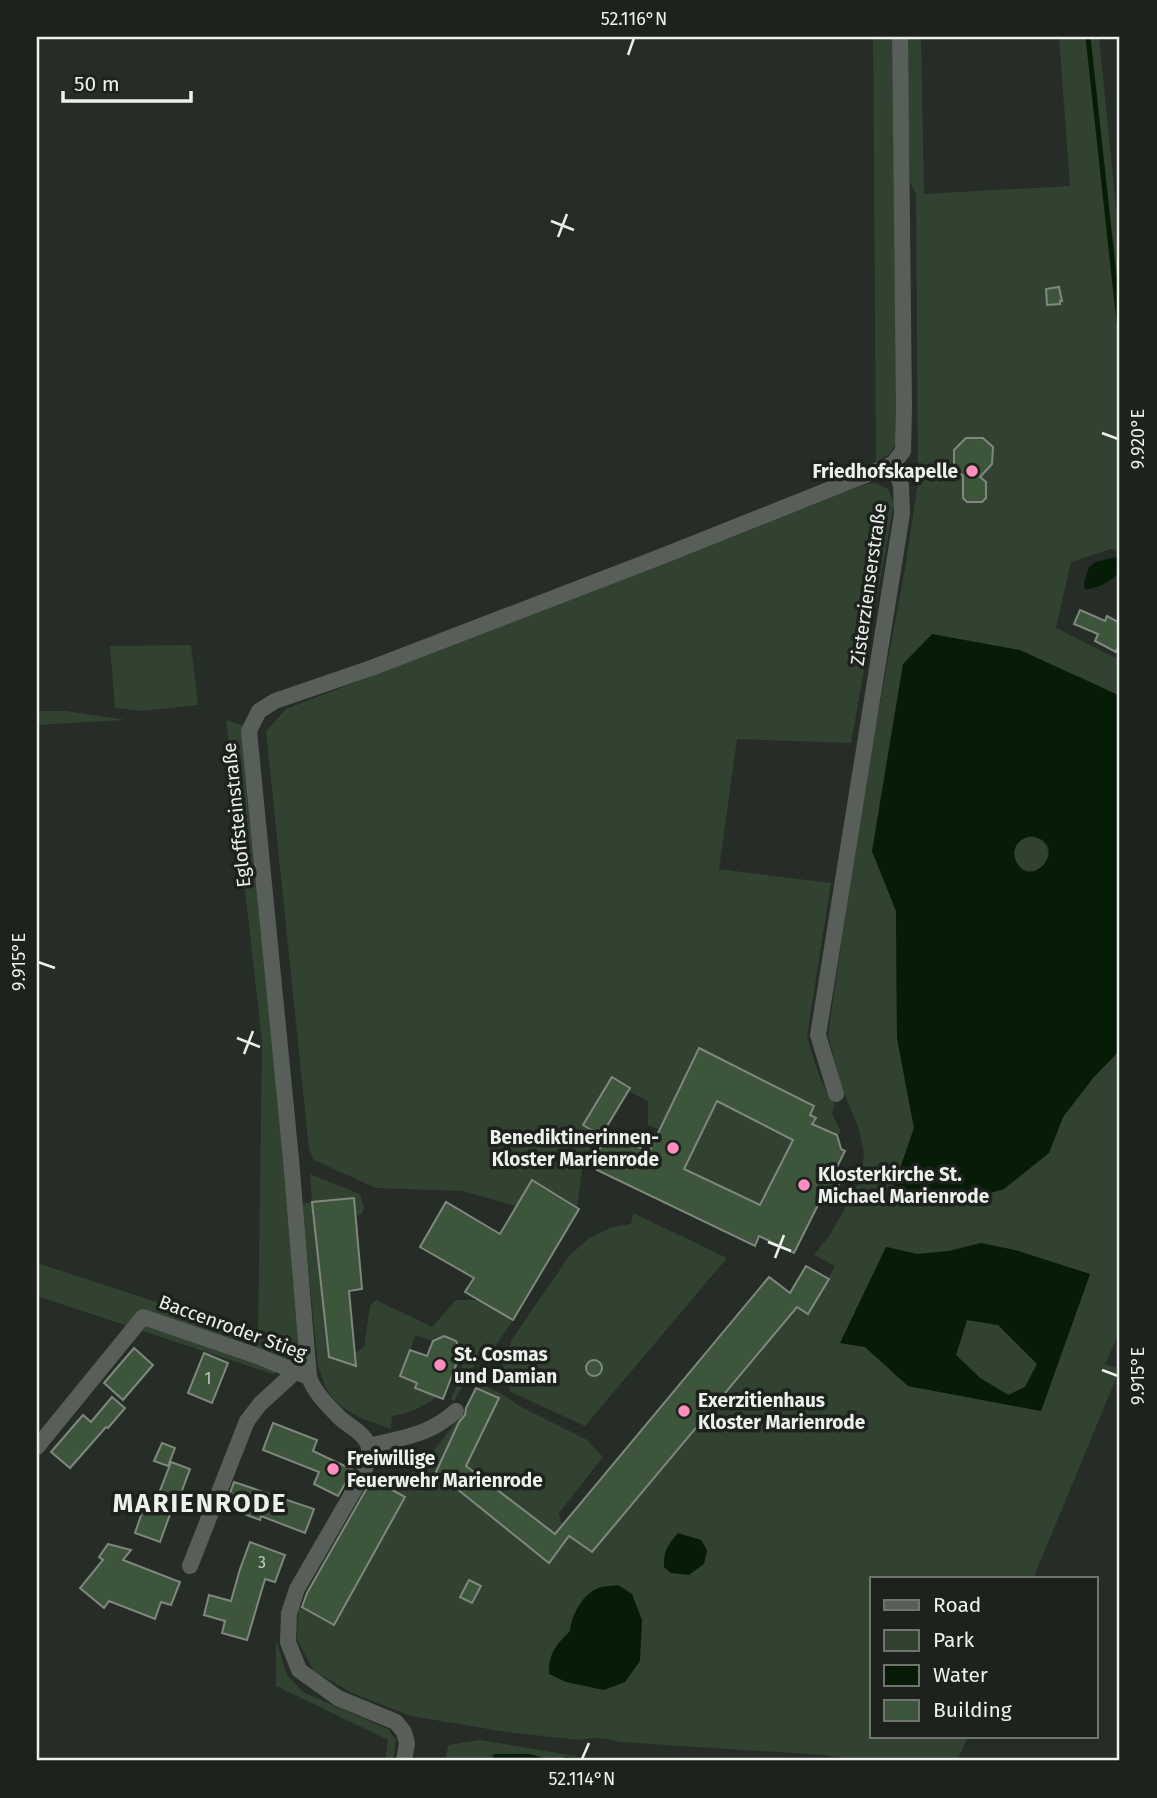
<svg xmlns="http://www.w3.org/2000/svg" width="1157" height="1798" font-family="'Fira Sans',sans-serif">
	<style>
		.green { fill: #314231; fill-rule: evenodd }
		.water { fill: #061c06; fill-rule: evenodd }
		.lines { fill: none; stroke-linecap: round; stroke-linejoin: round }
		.stream { stroke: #061c06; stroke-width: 5 }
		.building { fill: #3c553b; stroke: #80877f; stroke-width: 2; fill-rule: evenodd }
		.street { stroke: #585f58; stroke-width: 16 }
		.ticks { fill: none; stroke: #edf1ed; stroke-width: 2.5 }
		.poi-dot { fill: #fd8ebe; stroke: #1d221c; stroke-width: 2.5 }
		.labels { text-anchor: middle; stroke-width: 7; stroke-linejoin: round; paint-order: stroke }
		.number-label { font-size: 16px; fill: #c1cac0 }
		.poi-label { font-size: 19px; font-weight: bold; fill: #edf1ed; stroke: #1d221c; text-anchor: start }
		.street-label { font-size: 19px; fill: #edf1ed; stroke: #1d221c }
		.district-label { font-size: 26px; font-weight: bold; letter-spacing: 2px; fill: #edf1ed; stroke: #1d221c }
		.neatline { fill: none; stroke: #edf1ed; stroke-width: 2.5 }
		.ticks-label { font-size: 18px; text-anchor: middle; fill: #edf1ed }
	</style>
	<rect width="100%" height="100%" fill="#262c26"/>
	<g class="green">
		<path d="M873 37H892L897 440 891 453 876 462Z"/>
		<path d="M907 37H921L924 194 1070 186 1059 37H1099L1120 247V551L1111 549 1071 562 1056 628 1120 660V696L1076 675 872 851 896 911 897 1038 914 1128 1049 1153 1063 1117 1093 1078 1120 1050V1331L1105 1364 1120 1369 1033 1579H872V1737H968L957 1761H866L823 1755 620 1742 607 1739 594 1738 579 1740 506 1732 411 1716 354 1694 314 1671 297 1640 298 1604 334 1625 405 1498 390 1489 424 1463 466 1409 436 1472 549 1563 565 1541 466 1466 499 1398 476 1388 485 1386 502 1394 523 1408 587 1440 603 1457 559 1513C563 1536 574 1539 592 1552L797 1307 809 1314 835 1266 814 1255 829 1236 850 1200 861 1177 864 1154 859 1129 842 1088 828 1035 863 794 905 569 918 482 916 194 910 182ZM981 1243 1090 1274 1041 1411 908 1386 865 1347 841 1343 887 1247 917 1254 949 1251Z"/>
		<path d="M875 483 888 489 894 503 851 743 737 739 719 869 831 883 807 1036 816 1067 827 1094 828 1097 832 1099 835 1105 832 1113 841 1132 837 1135 826 1130 808 1132 816 1118 810 1115 813 1106 699 1048 660 1130 648 1125V1101L628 1091 630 1088 612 1077 583 1125 598 1135 583 1163 577 1207 532 1180 516 1206 462 1191 376 1188 314 1160 309 1150 266 731 286 709 863 485Z"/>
		<path d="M191 645 198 705 142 711 115 708 110 646Z"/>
		<path d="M37 711H66L126 720 37 725Z"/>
		<path d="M226 720 242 725 302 1349 296 1359 273 1374 37 1296V1263L258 1335 262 1041Z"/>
		<circle cx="1031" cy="854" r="17"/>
		<path d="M716 1101 793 1140 760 1205 684 1169Z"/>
		<path d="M310 1174 360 1194 364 1207 362 1214 356 1216 312 1203 329 1357 356 1366 355 1353 364 1347 370 1306 376 1300 432 1327 456 1300H480L513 1320 492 1351 478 1359 454 1401 451 1399C461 1375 467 1367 456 1341L444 1336 433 1341 416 1335 400 1376 417 1383 415 1388 437 1397C422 1407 410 1413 392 1416L391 1429C366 1420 340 1413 326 1388 323 1381 321 1373 318 1367L302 1204 312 1202Z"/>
		<path d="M633 1213 727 1258 585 1426 511 1392 505 1381 503 1364 512 1339 570 1255 588 1239 612 1227 631 1224Z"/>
		<path d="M967 1320 998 1325 1038 1364 1025 1387 1009 1395 980 1378 956 1355Z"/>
		<path d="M276 1640 287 1675 303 1692 388 1729 396 1740 393 1761H385L388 1740 276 1686Z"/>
		<path d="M480 1740 575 1756 573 1761H555L529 1754H494L491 1761H446L448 1745Z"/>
	</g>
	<g class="water">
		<path d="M1116 557 1120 560C1120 565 1121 568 1118 572 1114 581 1094 590 1085 589L1084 583 1089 567 1096 562Z"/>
		<path d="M932 634 1020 650 1120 696V1050L1093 1078 1063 1117 1049 1153 1004 1189 960 1202 893 1188 914 1128 897 1038 896 911 872 851 903 664ZM1031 836C1073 843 1030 894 1016 861 1010 848 1019 839 1031 836Z"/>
		<path d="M981 1243 1015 1250 1090 1274 1041 1411 908 1386 865 1347 840 1343 886 1247 917 1254 949 1251ZM967 1320 998 1325 1037 1364 1025 1387 1008 1395 980 1378 956 1355Z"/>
		<path d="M678 1533 701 1540 707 1550 704 1564 689 1575 671 1573 664 1567C663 1552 668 1544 678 1533Z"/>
		<path d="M618 1585 632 1594 642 1620 640 1661 625 1682 604 1690 566 1682 549 1674C549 1653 555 1646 570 1631 572 1615 581 1597 596 1589 602 1586 612 1586 618 1585Z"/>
		<path d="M494 1754H529L555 1761H491Z"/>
	</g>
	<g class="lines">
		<g class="stream">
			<path d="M1088 37 1120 331"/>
			<path d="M564 1761 566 1759 590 1761"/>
		</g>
	</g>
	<g class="building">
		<path d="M1059 287 1062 301H1060V304L1047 305 1046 289Z"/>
		<path d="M966 438H983L993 447 992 464 980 477 986 482V498L982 502H967L963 498V476L954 467V450Z"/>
		<path d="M1080 610 1105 621 1107 616 1120 623V643L1116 652 1095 641 1098 634 1074 624Z"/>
		<path d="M699 1048 814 1106 810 1115 816 1118 812 1124 837 1135 841 1149 845 1151 834 1173 843 1177 832 1198 824 1193 794 1253 759 1236 755 1246 597 1170 602 1159 596 1156 608 1132 649 1152ZM717 1101 793 1140 760 1205 684 1169Z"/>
		<path d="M612 1077 630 1088 601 1136 583 1125Z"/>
		<path d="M532 1180 579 1209 513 1320 465 1292 474 1278 420 1247 446 1202 500 1234Z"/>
		<path d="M354 1198 362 1289 349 1291 356 1366 329 1357 312 1202Z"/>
		<path d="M806 1266 829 1279 808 1314 797 1307 592 1552 569 1536 549 1563 436 1472 459 1422 465 1415 466 1408 476 1388 499 1398 466 1466 555 1534 769 1277 790 1293Z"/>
		<path d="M444 1336 456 1341 461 1352 443 1399 415 1388 417 1383 400 1376 410 1350 427 1356 433 1341Z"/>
		<path d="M134 1348 153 1365 123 1400 104 1383Z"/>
		<path d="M204 1353 228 1363 212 1403 188 1393Z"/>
		<circle cx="594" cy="1368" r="8"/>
		<path d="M112 1397 125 1408 108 1428 106 1427 70 1468 51 1452 83 1415 91 1422Z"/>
		<path d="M273 1423 317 1440 313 1451 353 1470 338 1496 314 1484 319 1472 263 1450Z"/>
		<path d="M162 1443 175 1448 168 1466 154 1461Z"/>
		<path d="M171 1462 190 1469 180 1496 177 1495 160 1542 135 1533 147 1498 156 1501Z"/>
		<path d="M372 1479 405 1497 334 1625 302 1607 307 1593Z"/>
		<path d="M234 1482 314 1509 305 1533 261 1516 260 1520 225 1507Z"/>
		<path d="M250 1542 285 1555 275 1582 265 1579 247 1640 222 1633 225 1621 204 1615 209 1595 231 1601 240 1569Z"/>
		<path d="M108 1544 131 1550 123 1560 180 1582 171 1605 161 1602 155 1619 109 1601 104 1608 80 1588 103 1560 99 1557Z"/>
		<path d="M469 1580 481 1586 472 1603 460 1597Z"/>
	</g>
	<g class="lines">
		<g class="street">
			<path d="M893 464 903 451 904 408 900 37"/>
			<path d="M836 1094 818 1035 902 514 901 485 893 464"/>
			<path d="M369 1446C404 1437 428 1436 456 1411"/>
			<path d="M37 1447 143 1317 260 1357 309 1377"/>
			<path d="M190 1566 247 1421 260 1404 295 1372"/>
			<path d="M404 1761 407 1743 404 1732 396 1722 338 1698 299 1670 288 1642 289 1613 297 1589 360 1480C364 1470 371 1460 369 1448 367 1434 348 1426 339 1417 328 1406 314 1392 309 1377L291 1159 249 731 259 711 275 701 374 667 660 557 893 464"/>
		</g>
	</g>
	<path class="ticks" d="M628 55 634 38M551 221 574 230M558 237 567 214M1102 433 1118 439M38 962 55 968M237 1038 260 1047M244 1054 253 1031M768 1242 791 1251M775 1258 784 1235M1102 1370 1118 1376M582 1759 589 1743"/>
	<g class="poi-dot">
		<circle cx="972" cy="471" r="7"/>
		<circle cx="673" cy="1148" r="7"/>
		<circle cx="804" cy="1185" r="7"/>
		<circle cx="440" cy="1365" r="7"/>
		<circle cx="684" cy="1411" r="7"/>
		<circle cx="333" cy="1469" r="7"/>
	</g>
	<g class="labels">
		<g class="number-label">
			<text x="208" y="1384">1</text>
			<text x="262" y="1568">3</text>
		</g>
		<g class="poi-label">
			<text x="958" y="478" text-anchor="end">Friedhofskapelle</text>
			<text x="659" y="1144" text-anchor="end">Benediktinerinnen-<tspan x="659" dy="22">Kloster Marienrode</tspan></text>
			<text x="818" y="1181">Klosterkirche St.<tspan x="818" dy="22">Michael Marienrode</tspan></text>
			<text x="454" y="1361">St. Cosmas<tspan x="454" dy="22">und Damian</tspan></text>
			<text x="698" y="1407">Exerzitienhaus<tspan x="698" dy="22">Kloster Marienrode</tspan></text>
			<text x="347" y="1465">Freiwillige<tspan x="347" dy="22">Feuerwehr Marienrode</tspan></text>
		</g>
		<g class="street-label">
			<text transform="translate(868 584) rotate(-82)" y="7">Zisterzienserstraße</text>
			<text transform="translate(236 815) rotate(-96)" y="7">Egloffsteinstraße</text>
			<text transform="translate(233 1327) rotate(20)" y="7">Baccenroder Stieg</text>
		</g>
		<g class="district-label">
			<text x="200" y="1512">MARIENRODE</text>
		</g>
	</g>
	<rect width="1157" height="1798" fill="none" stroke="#1d221c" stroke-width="77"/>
	<rect x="870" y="1577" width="228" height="161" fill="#1d221c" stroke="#707570" stroke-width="2"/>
	<rect x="884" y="1600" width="35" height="10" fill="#585f58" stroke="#707570" stroke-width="2"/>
	<text x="933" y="1612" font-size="21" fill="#edf1ed">Road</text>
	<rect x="884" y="1630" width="35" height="21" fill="#314231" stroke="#707570" stroke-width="2"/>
	<text x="933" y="1647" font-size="21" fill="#edf1ed">Park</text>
	<rect x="884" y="1665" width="35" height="21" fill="#061c06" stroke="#707570" stroke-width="2"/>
	<text x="933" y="1682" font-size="21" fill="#edf1ed">Water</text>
	<rect x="884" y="1700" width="35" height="21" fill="#3c553b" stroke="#707570" stroke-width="2"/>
	<text x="933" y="1717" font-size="21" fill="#edf1ed">Building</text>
	<path d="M63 91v10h128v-10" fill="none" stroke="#edf1ed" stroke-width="3.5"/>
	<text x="74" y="91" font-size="21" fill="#edf1ed" stroke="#1d221c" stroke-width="5" paint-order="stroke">50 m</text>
	<rect x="38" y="38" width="1080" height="1721" class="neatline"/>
	<g class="ticks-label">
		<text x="634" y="25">52.116°N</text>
		<text transform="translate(1138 439) rotate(-90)" y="6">9.920°E</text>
		<text transform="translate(19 962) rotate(-90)" y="6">9.915°E</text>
		<text transform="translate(1138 1376) rotate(-90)" y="6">9.915°E</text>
		<text x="582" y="1785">52.114°N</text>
	</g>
</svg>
